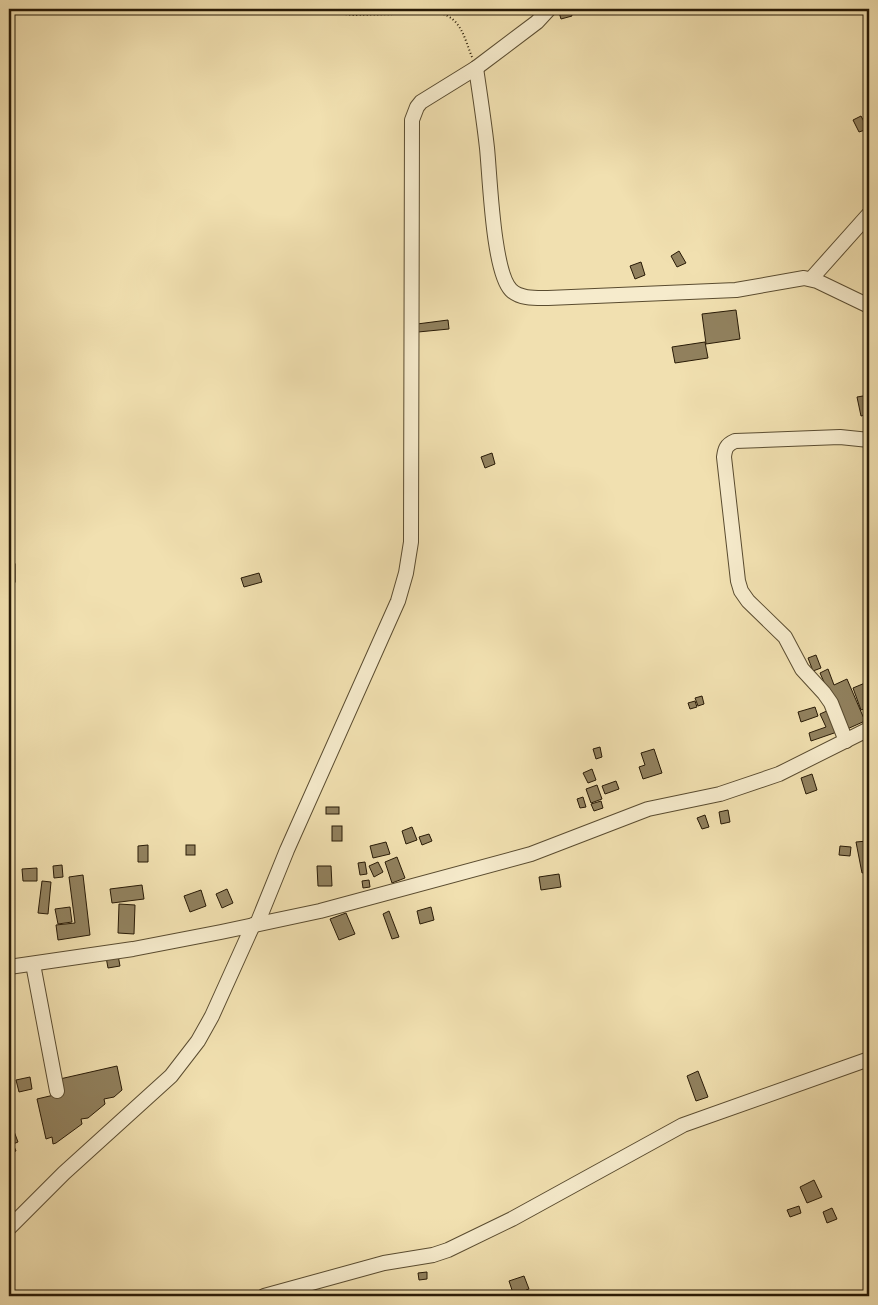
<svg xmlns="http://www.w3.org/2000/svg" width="878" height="1305" font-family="'IM FELL French Canon',serif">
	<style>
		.building { fill: #91815e; stroke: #281a06 }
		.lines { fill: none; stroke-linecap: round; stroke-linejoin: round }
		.minor-casing { stroke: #5a4c30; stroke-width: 16 }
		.path { stroke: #281a06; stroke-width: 2; stroke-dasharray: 1 2.5; stroke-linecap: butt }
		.minor { stroke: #f6ebcc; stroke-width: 14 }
	</style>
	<rect width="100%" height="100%" fill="#f1e0b0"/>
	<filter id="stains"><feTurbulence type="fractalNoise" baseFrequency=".004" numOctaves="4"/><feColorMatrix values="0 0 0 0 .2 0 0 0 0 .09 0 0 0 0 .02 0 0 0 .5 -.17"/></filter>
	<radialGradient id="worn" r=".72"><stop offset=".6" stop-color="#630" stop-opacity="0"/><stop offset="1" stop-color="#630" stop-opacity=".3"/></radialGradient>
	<g class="building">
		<path d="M558 9H570L572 16 561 19Z"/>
		<path d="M861 116 868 129 859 132 853 120Z"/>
		<path d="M679 251 686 263 677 267 671 256Z"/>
		<path d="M641 262 645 275 635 279 630 266Z"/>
		<path d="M736 310 740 339 706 344 702 314Z"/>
		<path d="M448 320 449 329 418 332 417 324Z"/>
		<path d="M705 342 708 358 675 363 672 347Z"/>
		<path d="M869 395V414L861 416 857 397Z"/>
		<path d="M492 453 495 464 485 468 481 457Z"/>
		<rect x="9" y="564" width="6" height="18"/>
		<path d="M259 573 262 582 244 587 241 578Z"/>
		<path d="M816 655 821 668 813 671 808 658Z"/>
		<path d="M828 669 834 685 847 679 865 721 845 730 820 673Z"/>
		<path d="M865 683 869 700 865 701V703L869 701V707L861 710 853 688Z"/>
		<path d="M702 696 704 704 698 706 695 698Z"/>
		<path d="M695 701 697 707 690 709 688 703Z"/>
		<path d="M815 707 818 716 801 722 798 712Z"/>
		<path d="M829 710 837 732 811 741 809 733 826 727 820 714Z"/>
		<path d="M600 747 602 757 596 759 593 749Z"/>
		<path d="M654 749 662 773 643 779 639 767 645 765 641 753Z"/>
		<path d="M592 769 596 780 588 783 583 773Z"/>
		<path d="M812 774 817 790 806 794 801 778Z"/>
		<path d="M616 781 619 789 605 794 602 786Z"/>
		<path d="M597 785 602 799 591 803 586 789Z"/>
		<path d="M583 797 586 807 580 808 577 799Z"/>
		<path d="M601 801 603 808 594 811 591 804Z"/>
		<rect x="326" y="807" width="13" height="7"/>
		<path d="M728 810 730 822 721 824 719 812Z"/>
		<path d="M705 815 709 827 702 829 697 818Z"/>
		<rect x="332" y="826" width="10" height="15"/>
		<path d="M412 827 417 840 406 844 402 831Z"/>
		<path d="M429 834 432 841 422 845 419 837Z"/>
		<path d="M867 841 869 872 862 873 856 842Z"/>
		<path d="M386 842 390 854 373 858 370 846Z"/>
		<path d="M148 845V862H138V846Z"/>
		<rect x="186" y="845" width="9" height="10"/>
		<path d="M840 846 851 847 850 856 839 855Z"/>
		<path d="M397 857 405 878 392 883 385 862Z"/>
		<path d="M365 862 367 874 360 875 358 863Z"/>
		<path d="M378 862 383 872 374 877 369 866Z"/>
		<path d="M62 865 63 877 54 878 53 866Z"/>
		<path d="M317 866H331L332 886H318Z"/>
		<path d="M37 868V881H23L22 869Z"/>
		<path d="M559 874 561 887 541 890 539 877Z"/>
		<path d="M83 875 90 935 58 940 56 925 75 923 69 877Z"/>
		<path d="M369 880 370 887 363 888 362 881Z"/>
		<path d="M42 881 51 882 48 914 38 913Z"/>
		<path d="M142 885 144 899 112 903 110 889Z"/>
		<path d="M227 889 233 903 222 908 216 894Z"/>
		<path d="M201 890 206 906 190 912 184 896Z"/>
		<path d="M119 904 135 905 134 934 118 933Z"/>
		<path d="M70 907 72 922 58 924 55 909Z"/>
		<path d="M431 907 434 920 420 924 417 911Z"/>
		<path d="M389 911 399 937 392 939 383 914Z"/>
		<path d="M346 913 355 934 339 940 330 919Z"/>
		<path d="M118 955 120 966 108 968 106 957Z"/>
		<path d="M117 1066 122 1090 114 1097 104 1099 105 1104 88 1118 81 1119 82 1124 56 1143 53 1144 52 1137 46 1139 37 1099 54 1095 51 1081Z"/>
		<path d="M698 1071 708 1097 696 1101 687 1076Z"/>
		<path d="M30 1077 32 1089 19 1092 16 1080Z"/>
		<path d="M9 1118 18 1142 13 1144 16 1151 9 1153Z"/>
		<path d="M814 1180 822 1197 807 1203 800 1187Z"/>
		<path d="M799 1206 801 1213 790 1217 787 1210Z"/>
		<path d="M832 1208 837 1219 827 1223 823 1212Z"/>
		<path d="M427 1272V1279L419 1280 418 1273Z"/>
		<path d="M524 1276 529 1289 526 1290 528 1296H514L509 1281Z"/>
	</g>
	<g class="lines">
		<g class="minor-casing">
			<g id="minor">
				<path d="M476 68C480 95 484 121 487 148 490 177 493 272 511 290 520 299 536 298 548 298L736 290 804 278 817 281 869 306"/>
				<path d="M811 279 869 214"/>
				<path d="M846 741 831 703 824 693 802 669 785 637 748 601 741 591 738 581 724 457C725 449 726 445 735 441L840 437 869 440"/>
				<path d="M257 924 287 850 398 601 406 573 411 542 412 120 417 107 421 102 476 68 537 22 549 9"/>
				<path d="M33 964 57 1091"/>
				<path d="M9 967 133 949 221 932 320 911 531 854 648 809 720 794 779 774 869 729"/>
				<path d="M9 1228 64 1173 171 1076 198 1041 212 1016 253 925"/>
				<path d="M264 1296 384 1263 433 1255 448 1250 512 1219 683 1125 869 1059"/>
			</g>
		</g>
		<path class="path" d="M290 9 354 15 440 13C462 19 464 38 472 57"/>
		<use href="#minor" class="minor"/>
	</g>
	<rect width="878" height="1305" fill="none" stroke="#f1e0b0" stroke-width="30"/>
	<rect x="10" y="10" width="858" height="1285" fill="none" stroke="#281a06" stroke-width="2.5"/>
	<rect x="15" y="15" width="848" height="1275" fill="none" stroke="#281a06"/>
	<rect width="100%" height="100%" filter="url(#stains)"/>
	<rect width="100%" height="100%" fill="url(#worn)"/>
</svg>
